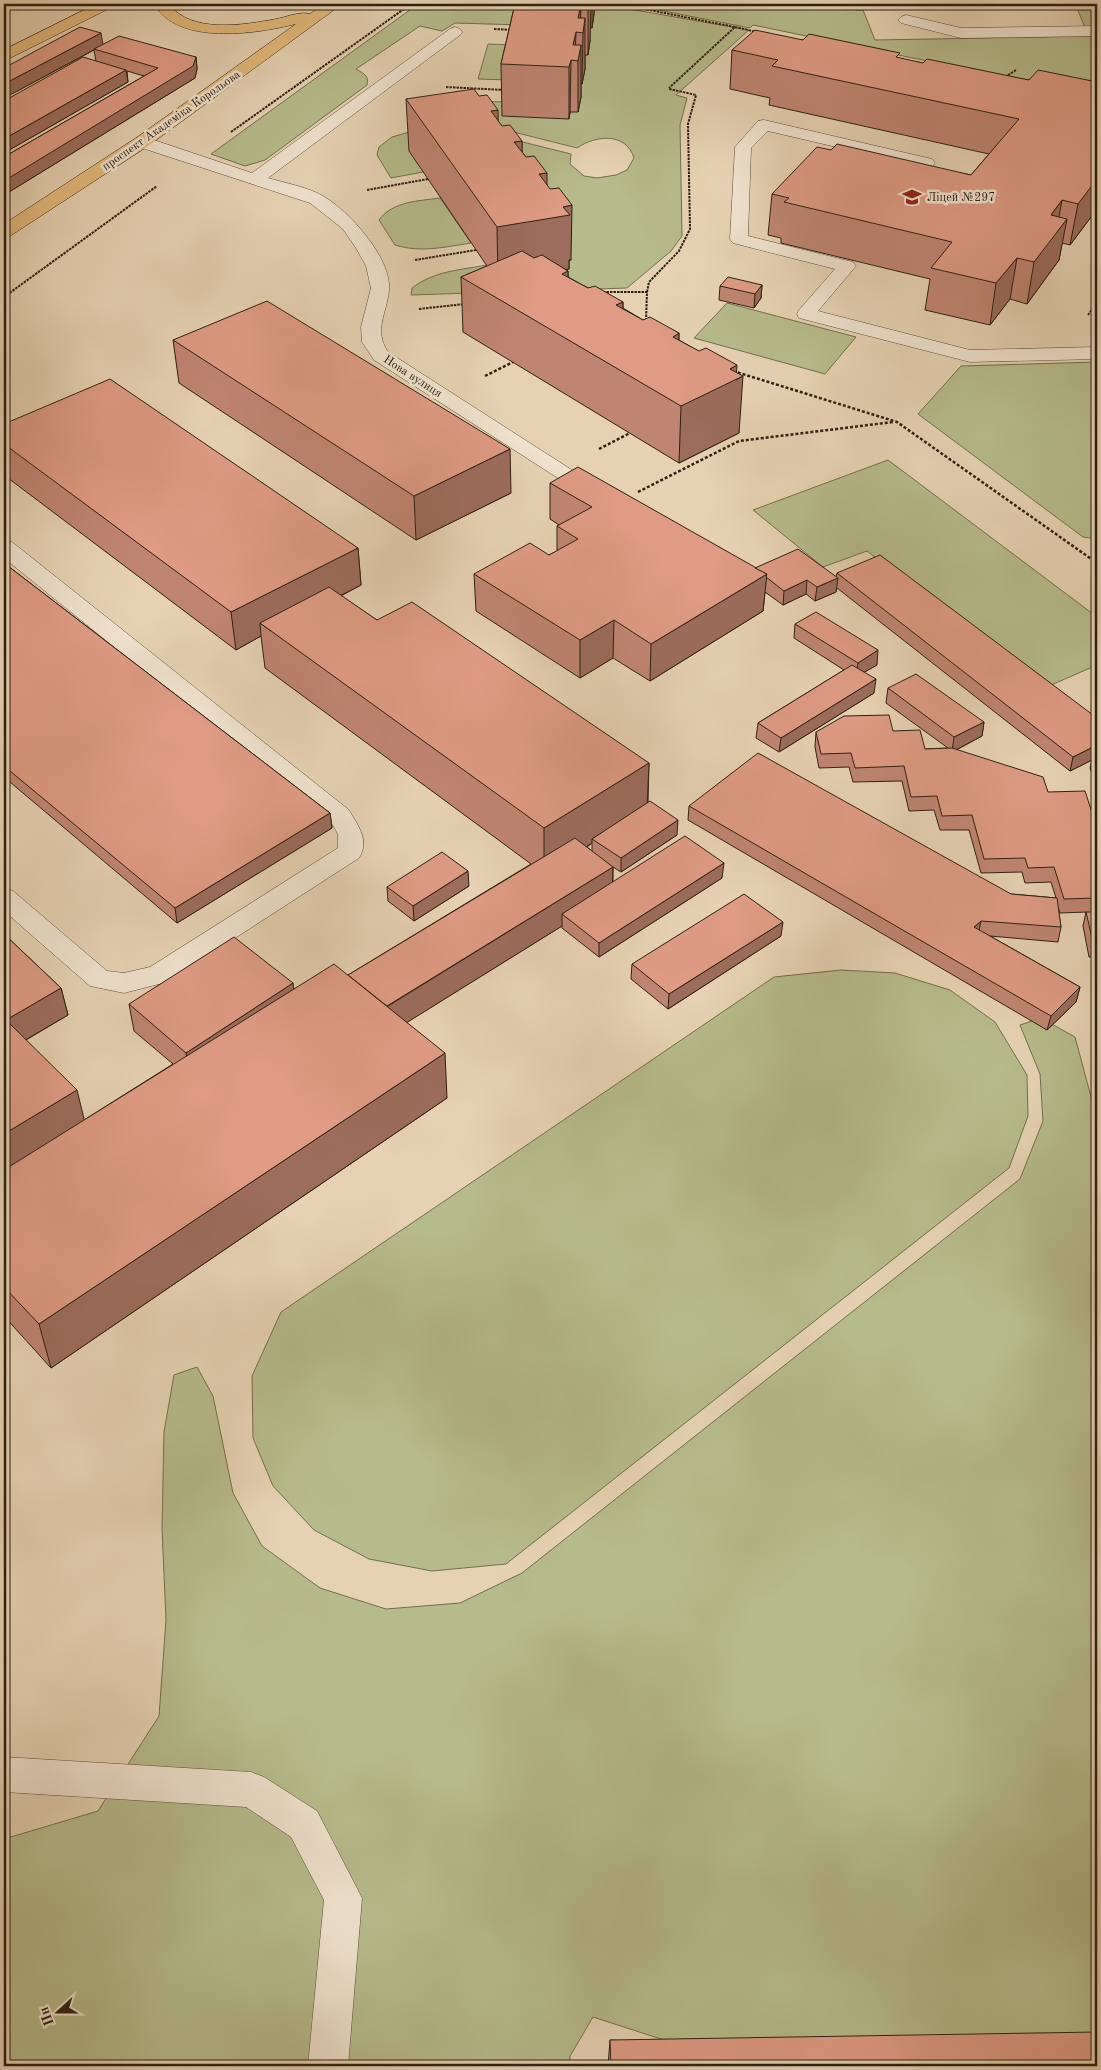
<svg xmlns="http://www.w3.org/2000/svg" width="1101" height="2070" font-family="'Old Standard TT',serif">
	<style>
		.green { fill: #b6bb8b; stroke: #726e4e }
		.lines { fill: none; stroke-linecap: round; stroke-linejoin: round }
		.minor-casing { stroke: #5b4c3a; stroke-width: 1 }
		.major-casing { stroke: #2d2012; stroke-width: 1 }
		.path-far1 { stroke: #2d2012; stroke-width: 2; stroke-dasharray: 2.5 1; stroke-linecap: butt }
		.path { stroke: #2d2012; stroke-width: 2.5; stroke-dasharray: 3 2; stroke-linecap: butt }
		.minor { fill: #efe2ce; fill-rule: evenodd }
		.major { fill: #e3b97a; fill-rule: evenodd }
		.wall { fill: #c08572; stroke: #2d2012; fill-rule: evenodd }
		.shaded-wall { fill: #9c6c5c; stroke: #2d2012 }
		.building { fill: #df9b84; stroke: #2d2012 }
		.labels { text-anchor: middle; stroke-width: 5; stroke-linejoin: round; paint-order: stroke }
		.far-street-label { font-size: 12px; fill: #2d2012; stroke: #efe2ce }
		.far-poi-label { font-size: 12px; fill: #2d2012; stroke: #efe2ce; text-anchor: start }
	</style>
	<rect width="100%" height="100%" fill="#e6d2b3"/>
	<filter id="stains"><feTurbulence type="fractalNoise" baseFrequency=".004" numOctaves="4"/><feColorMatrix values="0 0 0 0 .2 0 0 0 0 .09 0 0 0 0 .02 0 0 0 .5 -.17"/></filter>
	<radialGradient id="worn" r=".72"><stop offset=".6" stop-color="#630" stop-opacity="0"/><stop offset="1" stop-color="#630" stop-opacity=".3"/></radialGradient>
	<g class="green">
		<path d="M418 4H601L749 30 676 95 687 98 680 125 682 236 671 251 627 288 411 295 412 288C434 271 460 270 487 265L498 281 571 259 423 172 391 178 377 155 379 147 392 137 409 132 462 127 571 154 570 164 584 176 597 178 616 175 627 170 634 158C626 132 596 135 577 148L474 122 468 101 504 102 569 118 570 112 522 25 455 23 442 31 420 26 356 69C364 74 369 75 367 85L265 160 245 166 211 154Z"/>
		<path d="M628 4H854L856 10H863L875 40 1097 36V96L753 25 750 28Z"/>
		<path d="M1097 7V28H1085L1077 8Z"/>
		<path d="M488 44 517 45 510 80 478 79Z"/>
		<path d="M440 198 471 243C445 247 421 253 395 245L379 220C393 201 419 201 440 198Z"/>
		<path d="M727 303 856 337 825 374 694 338Z"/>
		<path d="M1097 362V539L1083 537 918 414 961 366Z"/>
		<path d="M888 460 1097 617V665L1042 689 867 551 823 567 753 510Z"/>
		<path d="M841 970 895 973 950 990 995 1022 1027 1075 1028 1116 1009 1168 506 1564 432 1571 369 1559 314 1530 273 1486 253 1438 252 1376 281 1312 774 977Z"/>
		<path d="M1041 1018 1075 1037 1097 1119V2034L667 2041 593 2017 570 2056V2066H295L288 2063H4V1839L98 1811 159 1716 166 1620 162 1528 164 1432 174 1375 197 1367 213 1396 233 1493 262 1546 320 1588 386 1609 460 1603 522 1573 1020 1179 1043 1121 1040 1074 1020 1025Z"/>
	</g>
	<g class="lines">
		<g class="minor-casing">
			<g id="minor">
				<path d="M906 15 961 28 1097 26V36L961 38 901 23 898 20 901 17Z"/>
				<path d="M455 27 460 29 463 32 460 35 268 178C285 183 307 187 323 196 348 210 392 258 389 290 387 314 373 329 388 352L603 490 607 494 603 498 596 500 589 498 374 360 362 342 361 327 371 288 366 266 356 248 343 229 310 203 136 146 134 142 136 138H148L252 173 450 29Z"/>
				<path d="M764 120 932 159 935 163 932 167 926 168 768 131 751 148 748 236 853 262 856 266 818 311 970 350 1097 347V359L970 362 799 318 797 314 799 310 835 269 733 243 730 239 735 147 758 121Z"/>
				<path d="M4 540 12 542 349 810C358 826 370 840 359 858L167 982 124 993 90 986 4 911V888L13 891 107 971 124 973 150 967 338 848V834L331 822 4 558Z"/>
				<path d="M4 1757 251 1772 264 1777 317 1811 362 1898 348 2066H308L324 1900 291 1837 246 1807 4 1792Z"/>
			</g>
		</g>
		<g class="major-casing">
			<g id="major">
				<path d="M96 4H115L112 7 4 61V50Z"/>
				<path d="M154 4H169C191 34 244 25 276 19 287 17 300 11 310 14L324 4H342L148 146 10 236 4 237V224L136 138 296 24C255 34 178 46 154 4Z"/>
			</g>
		</g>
		<g class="path-far1">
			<path d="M619 4 735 27 669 88"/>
			<path d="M735 27 757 32"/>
			<path d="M494 29 513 30"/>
			<path d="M1005 77 1016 70"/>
			<path d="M446 87 504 90"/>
			<path d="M231 132 411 4"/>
			<path d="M367 190 428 179"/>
			<path d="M415 260 476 250"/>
			<path d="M603 292H647L646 321"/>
			<path d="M647 292 649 282 679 251 690 229 688 124 696 95 669 89"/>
			<path d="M4 297 157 186"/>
			<path d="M419 309 465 304"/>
			<path d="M1088 315 1097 303"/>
		</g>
		<g class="path">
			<path d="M733 371 897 422 1097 563"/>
			<path d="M485 376 513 362"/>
			<path d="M599 449 630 433"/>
			<path d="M638 492 739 441 893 422"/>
		</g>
		<use href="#minor" class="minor"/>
		<use href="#major" class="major"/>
	</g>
	<g class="wall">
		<path d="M515 4H595L594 14 592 28H590V41L588 55H585V69L582 84H581V97L578 112H570L569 119 502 116 501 64Z"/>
		<path d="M860 4H915V6L861 7Z"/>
		<path d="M974 4H1097V7L976 9Z"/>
		<path d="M803 40 923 63 1029 80 1097 82V209L1070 245 1062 243 1059 260 1027 304 1010 299 990 325 925 310 930 279 781 243V238L768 235 772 194 831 150 971 175 989 154 769 105 770 98 730 89 732 50Z"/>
		<path d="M103 45 196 57 197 69 195 78 4 195V157L144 76 127 71 128 82 4 153V101L96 61 94 50 6 97 4 96V68Z"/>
		<path d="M406 99 498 121 502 126 522 141V152L547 185 571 260H569V269L566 270 568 271V277L588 288 623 302V308L643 320 679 333V340L736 373 739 433 679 463 463 332 461 277 487 266 409 151Z"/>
		<path d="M762 285 761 298 754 308 719 300 720 286Z"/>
		<path d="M173 340 511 493 416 540 179 383Z"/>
		<path d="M4 424 358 548 361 585 341 596 377 620 649 763 648 803 677 835 621 872 613 867V882L722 878 599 957 562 928V926L407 1022 447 1098 51 1368 4 1316V934L61 988 68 1015 26 1040 84 1120 173 1064 134 1031 129 1004 293 983V989L348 975 531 864 265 668 261 636 236 650 4 475ZM592 843V851L587 847Z"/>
		<path d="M550 483 755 568 836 577 837 573 1097 718V787L1090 768 1092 760 1070 771 837 588 836 592 815 601 806 594 783 605 765 592 763 611 650 681 613 658 580 678 476 611 474 574 549 555 557 551V526L559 525 550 519Z"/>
		<path d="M4 563 330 813 332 828 177 923 4 777Z"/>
		<path d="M795 624 877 665 864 672 874 693 779 752 756 738 758 723 844 670 794 638Z"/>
		<path d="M888 688 984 722 982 736 956 750 1048 792 1097 828V957H1089L1083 926 1086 912 1060 913 1058 907 1061 927 1058 942 990 936 1080 987 1076 1002 1047 1030 688 820 689 806 1011 894 1056 898 1051 882 1025 883 1022 872 981 873 969 830H940L934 810 909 811 902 781 853 782 849 767 819 768 815 747 816 732 893 731 925 749 948 748 886 703Z"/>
		<path d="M469 886 414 921 388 901 387 887Z"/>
		<path d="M781 936 668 1009 631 979 632 964Z"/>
		<path d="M610 2040 1097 2066H608Z"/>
	</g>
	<g class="shaded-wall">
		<path d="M588 4H591L590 41 588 55Z"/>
		<path d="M592 4H595L594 14 592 28Z"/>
		<path d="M581 5 580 33 578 18Z"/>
		<path d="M585 18V69L582 84 583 33Z"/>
		<path d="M576 32 575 60 573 45Z"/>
		<path d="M101 33 103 45 6 97 4 84Z"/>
		<path d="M581 45V97L578 112V61Z"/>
		<path d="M196 57 197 69 195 78 4 195V181Z"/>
		<path d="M571 60 570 112 569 119V67Z"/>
		<path d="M126 70 128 82 4 153V139Z"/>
		<path d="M498 110 499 163 491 111Z"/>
		<path d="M522 141 523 194 514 142Z"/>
		<path d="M1097 154V209L1070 245 1078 204Z"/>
		<path d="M547 173V218L563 207 572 205 571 260H569V269L498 281 497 227 539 174Z"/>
		<path d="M1062 200 1056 233 1067 219 1059 260 1027 304 1034 262 1051 215Z"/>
		<path d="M1017 258 1010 299 990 325 996 283Z"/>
		<path d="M568 271V326L562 274Z"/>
		<path d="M762 285 761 298 754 308 755 294Z"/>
		<path d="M623 302 622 357 616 305Z"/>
		<path d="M679 333 677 390 673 337Z"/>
		<path d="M737 365 736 380 743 376 739 433 679 463 681 406 730 369Z"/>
		<path d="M510 449 511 493 416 540 414 496Z"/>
		<path d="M358 548 361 585 271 631 260 623 261 636 236 650 231 612Z"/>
		<path d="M767 574 763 611 650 681 651 644Z"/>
		<path d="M838 578 836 592 815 601 817 587Z"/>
		<path d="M807 580 806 594 783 605 784 591Z"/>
		<path d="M614 620 613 658 580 678V640Z"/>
		<path d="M878 650 877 665 856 677 858 663Z"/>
		<path d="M876 679 874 693 779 752 781 738Z"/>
		<path d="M984 722 982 736 952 752 954 737Z"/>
		<path d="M1097 745V758L1093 754 1092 760 1070 771 1073 757Z"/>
		<path d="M649 763 647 808 592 839V843L544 874V828Z"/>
		<path d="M330 813 332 828 177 923 175 908Z"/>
		<path d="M678 820 677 835 621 872V858Z"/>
		<path d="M724 863 722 878 599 957V943Z"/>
		<path d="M613 867 612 894 562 914V926L382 1038 380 1011Z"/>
		<path d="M468 871 469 886 414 921 413 906Z"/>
		<path d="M981 921 978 935 974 927Z"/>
		<path d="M783 922 781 936 668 1009 669 994Z"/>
		<path d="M293 983 296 1010 191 1080 186 1053Z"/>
		<path d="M1080 987 1076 1002 1047 1030 1051 1016Z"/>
		<path d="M61 988 68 1015 8 1050 4 1021Z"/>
		<path d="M445 1053 447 1098 51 1368 39 1324Z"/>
		<path d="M77 1090 86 1127 4 1178V1134Z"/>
	</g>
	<g class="building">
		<path d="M515 4H588V5H581L578 18H585L583 33 576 32 573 45H581L578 61 571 60 569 67 501 64Z"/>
		<path d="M80 27 101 33 4 84V68Z"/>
		<path d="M755 30 803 40 809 34 900 53 896 57 923 63 927 59 1029 80 1038 70 1097 82V179L1078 204 1062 200 1051 215 1067 219 1034 262 1017 258 996 283 931 268 952 242 784 202 789 198 772 194 817 147 831 150 837 144 971 175 1019 119 772 66 778 60 732 50Z"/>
		<path d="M119 36 196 57 193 66 4 181V157L158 68 94 49Z"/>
		<path d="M83 57 126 70 4 139V101Z"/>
		<path d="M474 89 479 96 487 95 498 110 491 111 502 126 510 125 522 141 514 142 526 157 534 156 547 173 539 174 550 189 559 188 572 205 563 207 570 215 497 227 406 99Z"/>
		<path d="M522 251 534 258 542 255 568 271 562 274 588 288 595 286 623 302 616 305 643 320 650 317 679 333 673 337 699 351 706 348 737 365 730 369 743 376 681 406 461 277Z"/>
		<path d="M728 277 762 285 755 294 720 286Z"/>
		<path d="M267 301 510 449 414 496 173 340Z"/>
		<path d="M110 379 358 548 231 612 4 444V424Z"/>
		<path d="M578 467 767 574 651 644 614 620 580 640 474 574 530 543 549 555 578 539 557 526 592 507 550 483Z"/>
		<path d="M798 549 838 578 817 587 807 580 784 591 766 577 767 574 755 568Z"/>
		<path d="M880 555 1097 718V745L1073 757 837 573Z"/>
		<path d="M4 563 330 813 175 908 4 766Z"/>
		<path d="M329 587 377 620 412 602 649 763 544 828 260 623Z"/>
		<path d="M816 612 878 650 858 663 795 624Z"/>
		<path d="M852 665 876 679 781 738 758 723Z"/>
		<path d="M916 674 984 722 954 737 888 688Z"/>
		<path d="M889 715 893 731 920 730 925 749 952 748 1043 777 1048 792 1085 791 1097 828V898L1064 899 1054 867 1028 868 1025 858 984 859 972 815 942 816 937 796 911 797 904 766 855 768 851 753 821 754 816 732 844 716Z"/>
		<path d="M758 753 1011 894 1057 898 1061 927 981 921 974 927 1080 987 1051 1016 689 806Z"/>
		<path d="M1093 754H1097V764Z"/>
		<path d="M650 801 678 820 621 858 592 839Z"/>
		<path d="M685 836 724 863 599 943 562 914Z"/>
		<path d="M575 838 613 867 387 1006 348 975Z"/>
		<path d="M442 852 468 871 413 906 387 887Z"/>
		<path d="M744 894 783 922 669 994 632 964Z"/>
		<path d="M1086 912H1097V942H1093Z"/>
		<path d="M4 934 61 988 6 1020 4 1018Z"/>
		<path d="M234 937 293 983 186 1053 129 1004Z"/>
		<path d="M334 964 445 1053 39 1324 4 1287V1170Z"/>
		<path d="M4 1018 77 1090 4 1134Z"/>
		<path d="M1097 2032V2066H611L610 2040Z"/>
	</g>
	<defs>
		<g id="school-bare" transform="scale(1.5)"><path d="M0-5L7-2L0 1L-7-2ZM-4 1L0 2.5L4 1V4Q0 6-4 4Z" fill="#8f2418" stroke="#efe2ce" stroke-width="2.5" paint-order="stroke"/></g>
	</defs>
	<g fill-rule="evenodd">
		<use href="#school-bare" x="912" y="197"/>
	</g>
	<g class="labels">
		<g class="far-street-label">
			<text transform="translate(171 120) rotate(-35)" y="4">проспект Академіка Корольова</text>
			<text transform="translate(413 376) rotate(33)" y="4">Нова вулиця</text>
		</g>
		<g class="far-poi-label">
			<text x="927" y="201">Ліцей №297</text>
		</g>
	</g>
	<rect width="1101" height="2070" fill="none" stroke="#e6d2b3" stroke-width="20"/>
	<rect x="5" y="5" width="1091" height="2060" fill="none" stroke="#2d2012" stroke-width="2.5"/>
	<rect x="10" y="10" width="1081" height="2050" fill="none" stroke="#2d2012"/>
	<g transform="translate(58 2012) rotate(249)" stroke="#efe2ce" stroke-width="4" paint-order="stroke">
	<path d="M0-4L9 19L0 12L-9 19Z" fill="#2d2012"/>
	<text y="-8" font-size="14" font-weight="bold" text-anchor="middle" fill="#2d2012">Пн</text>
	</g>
	<rect width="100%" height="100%" filter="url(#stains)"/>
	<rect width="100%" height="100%" fill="url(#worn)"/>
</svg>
